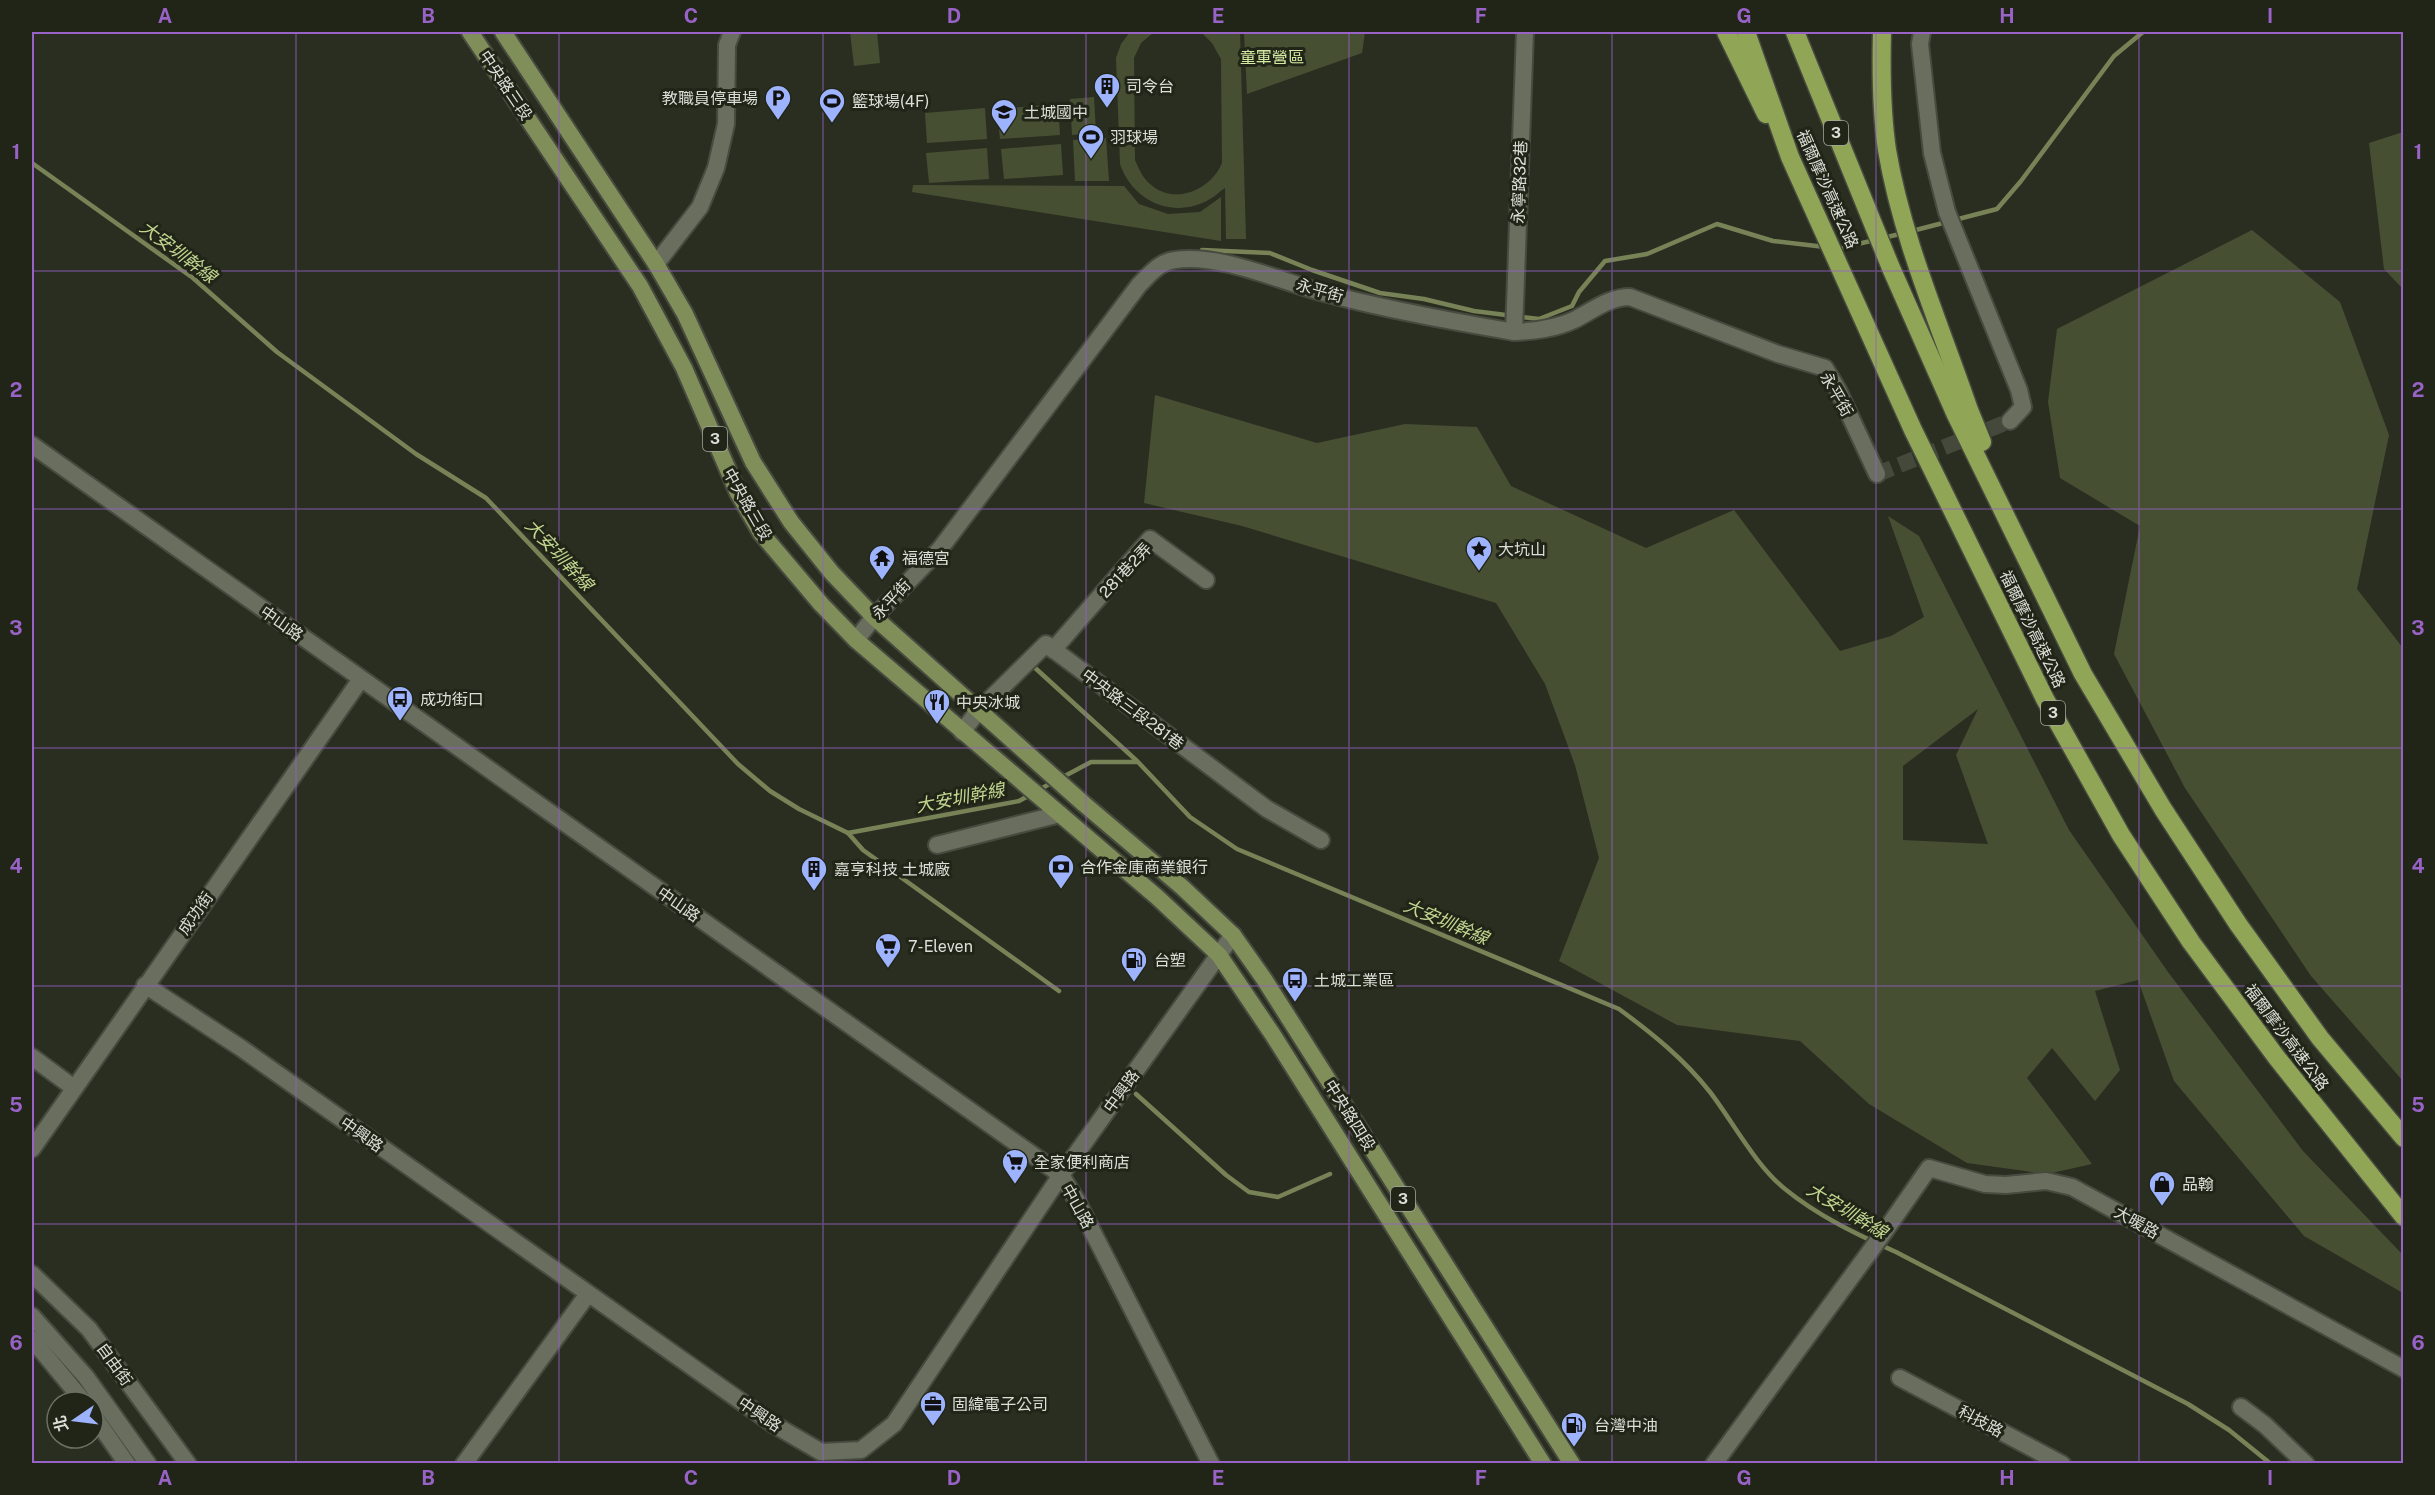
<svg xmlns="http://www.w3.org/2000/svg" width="2435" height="1495" font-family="'Public Sans','Noto Sans TC',sans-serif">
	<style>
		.green { fill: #474f33; fill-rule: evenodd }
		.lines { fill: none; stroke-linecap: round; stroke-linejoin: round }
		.stream { stroke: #778357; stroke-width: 4.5 }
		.minor-tunnel { stroke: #45493c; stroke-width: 16; stroke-dasharray: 16 8; stroke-linecap: butt }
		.minor-casing { stroke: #474a3f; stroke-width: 20 }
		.tertiary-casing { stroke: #474a3f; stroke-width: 20 }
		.primary-casing { stroke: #474a3f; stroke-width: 20 }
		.motorway-casing { stroke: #474a3f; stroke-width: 21 }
		.minor { stroke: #696e5f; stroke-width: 16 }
		.tertiary { stroke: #696e5f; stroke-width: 16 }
		.primary { stroke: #808f5a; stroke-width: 16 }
		.motorway { stroke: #90a556; stroke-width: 18 }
		.grid { fill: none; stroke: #9862c6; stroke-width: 1.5; stroke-opacity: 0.55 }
		.labels { text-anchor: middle; stroke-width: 6; stroke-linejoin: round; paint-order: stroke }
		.shield { fill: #212518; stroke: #a4a79e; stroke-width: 1.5 }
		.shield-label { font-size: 15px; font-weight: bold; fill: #dcdfd7 }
		.park-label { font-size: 16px; fill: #d4e9a2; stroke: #212518 }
		.street-label { font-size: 16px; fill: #dcdfd7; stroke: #212518 }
		.poi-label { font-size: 16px; fill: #dcdfd7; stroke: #212518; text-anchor: start }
		.water-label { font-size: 18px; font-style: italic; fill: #c1d58f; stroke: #212518 }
		.neatline { fill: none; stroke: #9862c6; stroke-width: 2 }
		.grid-label { font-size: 20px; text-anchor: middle; font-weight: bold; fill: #9862c6 }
	</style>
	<rect width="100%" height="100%" fill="#2a2e21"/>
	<g class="green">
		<path d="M850 32H877L880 63 854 66Z"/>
		<path d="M1130 32H1154L1141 43 1134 58 1135 160C1139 169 1142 177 1150 184 1174 206 1211 190 1222 163L1221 59 1212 43 1201 32H1240L1246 239H1226L1225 188C1220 191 1216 196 1210 199 1174 220 1133 202 1120 164L1116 58 1121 44Z"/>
		<path d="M1244 32H1365L1362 53 1247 94Z"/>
		<path d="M1094 97 1096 133 1072 135 1070 99Z"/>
		<path d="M1058 104 1060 135 1000 139 997 109Z"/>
		<path d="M985 108 987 139 927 143 925 113Z"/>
		<path d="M2403 132H2404L2403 289 2384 269 2369 143Z"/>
		<path d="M1106 138 1109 181H1075L1073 140Z"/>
		<path d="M1061 144 1063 175 1004 179 1001 149Z"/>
		<path d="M987 148 989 179 929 183 926 153Z"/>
		<path d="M913 185 1124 186 1139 204 1168 214 1200 212 1221 197V241L912 192Z"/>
		<path d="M2252 230 2340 302 2389 435 2357 589 2403 648V1081L2311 976 2185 788 2114 654 2140 526 2060 478 2048 402 2057 329Z"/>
		<path d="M1155 395 1317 443 1405 424 1477 427 1511 486 1646 548 1734 510 1840 651 1891 636 1924 617 1888 516 1919 536 2069 830 2168 972 2303 1151 2403 1255V1293L2304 1236 2174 1081 2138 980 2095 991 2120 1070 2095 1101 2052 1048 2027 1078 2092 1164 2047 1174 1967 1163 1869 1104 1800 1041 1677 1025 1559 961 1599 858 1575 765 1545 684 1496 603 1242 526 1144 503ZM1978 709 1956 755 1988 844 1903 840V766Z"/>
	</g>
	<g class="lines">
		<g class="stream">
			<path d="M32 163 193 278 277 352 416 454 486 498 738 764 770 791 799 809 848 833 1019 801 1030 795"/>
			<path d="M1912 231 1997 209 2021 181 2114 56 2143 32"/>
			<path d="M1883 238 1904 233"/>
			<path d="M1836 249 1875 240"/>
			<path d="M1202 250 1270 253 1312 270 1380 293 1424 299 1474 311 1539 319 1572 306 1579 292 1605 261 1647 254 1717 224 1773 241 1825 247"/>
			<path d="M1033 666 1137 761"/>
			<path d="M1061 778 1091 762H1138L1190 817 1237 849 1619 1009C1653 1034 1684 1059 1710 1092 1733 1122 1756 1166 1785 1189 1818 1216 1858 1235 1896 1252L2188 1404 2229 1430 2271 1464"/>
			<path d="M1037 791 1053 782"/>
			<path d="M848 833 863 850 1059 991"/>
			<path d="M1136 1094 1226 1175 1249 1192 1278 1197 1330 1174"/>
		</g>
		<path class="minor-tunnel" d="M1877 474 2010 421"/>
		<g class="minor-casing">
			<g id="minor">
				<path d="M1922 32 1920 44 1932 153 1947 212 2019 390 2023 407 2010 421"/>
				<path d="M656 264 700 207 716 168 726 124 727 45 732 32"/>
				<path d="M1514 332 1525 32"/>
				<path d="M32 445 1061 1175 1077 1201 1211 1464"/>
				<path d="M856 640 874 617 940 549 1139 285C1150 274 1159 262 1175 260 1218 253 1280 281 1321 292 1383 309 1450 321 1514 332 1534 331 1555 329 1574 320 1592 311 1609 297 1630 297L1778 354 1825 368 1838 390 1877 474"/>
				<path d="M1053 650 1150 539 1206 580"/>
				<path d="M962 732 979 710 1046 644 1267 809 1321 840"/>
				<path d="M937 845 1060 814"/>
				<path d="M145 985 241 1048 773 1424 821 1452 861 1450 894 1424 1061 1175 1233 935"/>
				<path d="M32 1057 74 1088"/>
				<path d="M32 1149 361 679"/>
				<path d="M32 1274 89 1329 188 1464"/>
				<path d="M1900 1378 2062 1464"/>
				<path d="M2241 1407 2265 1425 2306 1464"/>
				<path d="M464 1464 588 1294"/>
				<path d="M1714 1464 1885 1231 1929 1168 1985 1184 2006 1185 2046 1181 2072 1187 2404 1369"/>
			</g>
		</g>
		<g class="tertiary-casing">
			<g id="tertiary">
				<path d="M32 1316 86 1377 148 1464"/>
				<path d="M32 1339 84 1402"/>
				<path d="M93 1415 127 1464"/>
			</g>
		</g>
		<g class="primary-casing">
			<g id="primary">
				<path d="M470 32 640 286 684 368 738 493 761 533 821 604 856 640 1157 897 1219 955 1273 1035 1543 1464"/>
				<path d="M503 32 656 264 685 314 753 462 791 522 832 573 874 617 1084 804 1182 887 1233 935 1264 979 1572 1464"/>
			</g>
		</g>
		<g class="motorway-casing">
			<g id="motorway">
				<path d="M1726 32 1766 114"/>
				<path d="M1746 32 1790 157 1913 430 2045 699 2121 835 2191 942 2277 1058 2404 1217"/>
				<path d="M1795 32 1891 268 1956 415 2083 674 2163 809 2238 924 2320 1038 2404 1138"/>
				<path d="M1882 32C1881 71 1881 110 1887 150 1902 239 1940 325 1969 410L1982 442"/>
			</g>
		</g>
		<use href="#minor" class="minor"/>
		<use href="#tertiary" class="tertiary"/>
		<use href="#primary" class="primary"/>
		<use href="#motorway" class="motorway"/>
	</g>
	<path class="grid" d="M296 32V1464M559 32V1464M823 32V1464M1086 32V1464M1349 32V1464M1612 32V1464M1876 32V1464M2139 32V1464M32 271H2404M32 509H2404M32 748H2404M32 986H2404M32 1224H2404"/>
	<defs>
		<g id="building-pin" transform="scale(1.35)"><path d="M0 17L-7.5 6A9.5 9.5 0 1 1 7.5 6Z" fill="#9eb3fd" stroke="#212518"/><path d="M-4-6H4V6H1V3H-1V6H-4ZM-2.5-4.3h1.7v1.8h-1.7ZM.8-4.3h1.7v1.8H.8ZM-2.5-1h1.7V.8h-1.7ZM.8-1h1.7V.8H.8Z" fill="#111"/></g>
		<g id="parking-pin" transform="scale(1.35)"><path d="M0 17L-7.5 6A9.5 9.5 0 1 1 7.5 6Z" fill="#9eb3fd" stroke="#212518"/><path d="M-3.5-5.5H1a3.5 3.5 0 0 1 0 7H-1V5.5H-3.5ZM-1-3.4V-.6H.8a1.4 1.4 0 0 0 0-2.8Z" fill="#111"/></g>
		<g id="stadium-pin" transform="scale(1.35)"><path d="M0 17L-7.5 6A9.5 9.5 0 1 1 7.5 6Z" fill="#9eb3fd" stroke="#212518"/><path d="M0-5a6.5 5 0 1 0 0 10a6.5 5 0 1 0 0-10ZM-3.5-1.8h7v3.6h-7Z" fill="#111"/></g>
		<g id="school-pin" transform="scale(1.35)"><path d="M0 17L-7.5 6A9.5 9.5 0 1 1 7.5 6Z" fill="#9eb3fd" stroke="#212518"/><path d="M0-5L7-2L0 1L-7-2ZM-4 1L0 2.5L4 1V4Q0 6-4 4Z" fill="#111"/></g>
		<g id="sight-pin" transform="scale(1.35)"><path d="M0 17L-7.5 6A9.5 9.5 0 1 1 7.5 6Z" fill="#9eb3fd" stroke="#212518"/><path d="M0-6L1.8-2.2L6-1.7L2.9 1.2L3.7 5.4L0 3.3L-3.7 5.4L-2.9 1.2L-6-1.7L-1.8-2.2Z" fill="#111"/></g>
		<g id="temple-pin" transform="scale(1.35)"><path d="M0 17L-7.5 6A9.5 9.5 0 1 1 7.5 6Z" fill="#9eb3fd" stroke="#212518"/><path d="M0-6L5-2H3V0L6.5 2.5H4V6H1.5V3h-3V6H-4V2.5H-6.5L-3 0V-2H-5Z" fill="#111"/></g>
		<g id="bus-pin" transform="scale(1.35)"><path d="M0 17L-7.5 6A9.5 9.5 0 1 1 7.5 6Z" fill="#9eb3fd" stroke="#212518"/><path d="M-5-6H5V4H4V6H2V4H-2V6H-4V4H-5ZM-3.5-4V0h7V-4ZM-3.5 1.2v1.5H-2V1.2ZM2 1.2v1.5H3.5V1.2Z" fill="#111"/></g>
		<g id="restaurant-pin" transform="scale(1.35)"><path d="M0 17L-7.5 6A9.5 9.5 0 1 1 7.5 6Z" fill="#9eb3fd" stroke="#212518"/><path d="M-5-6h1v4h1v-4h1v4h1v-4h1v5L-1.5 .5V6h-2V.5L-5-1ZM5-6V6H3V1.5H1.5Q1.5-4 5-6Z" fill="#111"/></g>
		<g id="bank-pin" transform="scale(1.35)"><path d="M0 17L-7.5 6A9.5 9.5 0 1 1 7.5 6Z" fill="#9eb3fd" stroke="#212518"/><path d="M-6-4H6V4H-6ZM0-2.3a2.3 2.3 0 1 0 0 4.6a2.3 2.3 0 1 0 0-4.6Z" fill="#111"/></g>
		<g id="supermarket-pin" transform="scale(1.35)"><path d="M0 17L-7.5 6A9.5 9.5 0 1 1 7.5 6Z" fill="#9eb3fd" stroke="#212518"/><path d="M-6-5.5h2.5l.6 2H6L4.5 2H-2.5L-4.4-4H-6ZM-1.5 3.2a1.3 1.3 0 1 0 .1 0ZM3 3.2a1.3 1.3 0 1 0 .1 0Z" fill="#111"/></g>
		<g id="fuel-pin" transform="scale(1.35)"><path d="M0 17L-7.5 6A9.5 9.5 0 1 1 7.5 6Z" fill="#9eb3fd" stroke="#212518"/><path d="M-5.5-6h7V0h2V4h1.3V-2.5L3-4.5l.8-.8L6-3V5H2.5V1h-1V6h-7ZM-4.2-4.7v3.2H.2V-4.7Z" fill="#111"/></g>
		<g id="shop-pin" transform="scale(1.35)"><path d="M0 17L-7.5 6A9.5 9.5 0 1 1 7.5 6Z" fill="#9eb3fd" stroke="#212518"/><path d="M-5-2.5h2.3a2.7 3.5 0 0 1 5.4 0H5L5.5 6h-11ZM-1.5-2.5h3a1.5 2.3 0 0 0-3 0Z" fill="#111"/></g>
		<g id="office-pin" transform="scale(1.35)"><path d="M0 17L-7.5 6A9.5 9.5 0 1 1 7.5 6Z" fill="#9eb3fd" stroke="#212518"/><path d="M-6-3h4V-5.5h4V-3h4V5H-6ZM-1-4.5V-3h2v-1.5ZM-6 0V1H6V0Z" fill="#111"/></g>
	</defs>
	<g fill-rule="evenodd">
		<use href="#building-pin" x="1107" y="86"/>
		<use href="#parking-pin" x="778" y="98"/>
		<use href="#stadium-pin" x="832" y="101"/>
		<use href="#school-pin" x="1004" y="112"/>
		<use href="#stadium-pin" x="1091" y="137"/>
		<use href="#sight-pin" x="1479" y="549"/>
		<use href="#temple-pin" x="882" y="558"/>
		<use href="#bus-pin" x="400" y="699"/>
		<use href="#restaurant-pin" x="937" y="702"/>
		<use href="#bank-pin" x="1061" y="867"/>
		<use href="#building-pin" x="814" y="869"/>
		<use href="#supermarket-pin" x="888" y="946"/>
		<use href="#fuel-pin" x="1134" y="960"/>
		<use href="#bus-pin" x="1295" y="980"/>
		<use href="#supermarket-pin" x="1015" y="1162"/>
		<use href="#shop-pin" x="2162" y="1184"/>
		<use href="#office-pin" x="933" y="1404"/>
		<use href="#fuel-pin" x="1574" y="1425"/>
	</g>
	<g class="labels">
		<g class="shield">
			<rect x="1824" y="121" width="24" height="24" rx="4.5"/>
			<rect x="703" y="427" width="24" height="24" rx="4.5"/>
			<rect x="2041" y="701" width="24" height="24" rx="4.5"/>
			<rect x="1391" y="1187" width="24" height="24" rx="4.5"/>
		</g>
		<g class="shield-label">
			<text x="1836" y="138">3</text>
			<text x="715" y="444">3</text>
			<text x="2053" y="718">3</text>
			<text x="1403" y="1204">3</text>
		</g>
		<g class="park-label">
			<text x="1272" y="63">童軍營區</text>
		</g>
		<g class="street-label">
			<text transform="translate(506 85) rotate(56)" y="6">中央路三段</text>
			<text transform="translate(1519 182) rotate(-88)" y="6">永寧路32巷</text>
			<text transform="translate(1828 189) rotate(66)" y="6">福爾摩沙高速公路</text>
			<text transform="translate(1320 290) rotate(16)" y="6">永平街</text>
			<text transform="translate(1837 394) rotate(60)" y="6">永平街</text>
			<text transform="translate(748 504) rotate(60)" y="6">中央路三段</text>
			<text transform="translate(1125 570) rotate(-47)" y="6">281巷2弄</text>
			<text transform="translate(891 599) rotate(-47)" y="6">永平街</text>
			<text transform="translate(282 623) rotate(35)" y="6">中山路</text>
			<text transform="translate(2033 629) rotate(64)" y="6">福爾摩沙高速公路</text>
			<text transform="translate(1133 709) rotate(37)" y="6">中央路三段281巷</text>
			<text transform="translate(679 904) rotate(35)" y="6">中山路</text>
			<text transform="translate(195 913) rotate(-55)" y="6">成功街</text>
			<text transform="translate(2287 1037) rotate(53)" y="6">福爾摩沙高速公路</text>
			<text transform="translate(1121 1091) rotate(-54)" y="6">中興路</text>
			<text transform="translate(1350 1115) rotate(58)" y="6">中央路四段</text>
			<text transform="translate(362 1134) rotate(35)" y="6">中興路</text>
			<text transform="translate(1078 1206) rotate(61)" y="6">中山路</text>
			<text transform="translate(2137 1222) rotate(29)" y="6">大暖路</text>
			<text transform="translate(115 1364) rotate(54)" y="6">自由街</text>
			<text transform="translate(760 1414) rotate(34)" y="6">中興路</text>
			<text transform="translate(1981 1421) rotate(28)" y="6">科技路</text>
		</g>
		<g class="poi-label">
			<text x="1126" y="92">司令台</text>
			<text x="758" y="104" text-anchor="end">教職員停車場</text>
			<text x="852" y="107">籃球場(4F)</text>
			<text x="1024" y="118">土城國中</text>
			<text x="1110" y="143">羽球場</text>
			<text x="1498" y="555">大坑山</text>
			<text x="902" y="564">福德宮</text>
			<text x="420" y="705">成功街口</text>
			<text x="956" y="708">中央冰城</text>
			<text x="1080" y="873">合作金庫商業銀行</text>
			<text x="834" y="875">嘉亨科技 土城廠</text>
			<text x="908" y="952">7-Eleven</text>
			<text x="1154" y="966">台塑</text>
			<text x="1314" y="986">土城工業區</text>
			<text x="1034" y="1168">全家便利商店</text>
			<text x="2182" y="1190">品翰</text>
			<text x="952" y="1410">固緯電子公司</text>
			<text x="1594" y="1431">台灣中油</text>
		</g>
		<g class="water-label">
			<text transform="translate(178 252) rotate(37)" y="6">大安圳幹線</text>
			<text transform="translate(559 555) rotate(47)" y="6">大安圳幹線</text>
			<text transform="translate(960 798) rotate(-11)" y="6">大安圳幹線</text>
			<text transform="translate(1446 922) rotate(23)" y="6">大安圳幹線</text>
			<text transform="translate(1847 1211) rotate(31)" y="6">大安圳幹線</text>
		</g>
	</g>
	<rect width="2435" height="1495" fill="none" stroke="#212518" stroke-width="66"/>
	<g transform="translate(75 1420) rotate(256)"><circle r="28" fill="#212518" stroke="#6c6f64" stroke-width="1.5"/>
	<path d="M0-4.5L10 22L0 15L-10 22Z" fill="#9eb3fd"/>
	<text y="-9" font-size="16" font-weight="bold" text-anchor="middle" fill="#dcdfd7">北</text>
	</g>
	<rect x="33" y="33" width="2369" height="1429" class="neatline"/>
	<g class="grid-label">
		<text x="165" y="23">A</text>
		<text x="428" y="23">B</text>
		<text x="691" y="23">C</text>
		<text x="954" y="23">D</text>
		<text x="1218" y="23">E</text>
		<text x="1481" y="23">F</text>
		<text x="1744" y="23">G</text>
		<text x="2007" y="23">H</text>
		<text x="2270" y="23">I</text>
		<text x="16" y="159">1</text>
		<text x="2418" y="159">1</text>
		<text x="16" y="397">2</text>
		<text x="2418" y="397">2</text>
		<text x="16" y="635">3</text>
		<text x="2418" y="635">3</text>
		<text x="16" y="873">4</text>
		<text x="2418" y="873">4</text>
		<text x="16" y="1112">5</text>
		<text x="2418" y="1112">5</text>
		<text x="16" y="1350">6</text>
		<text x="2418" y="1350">6</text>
		<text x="165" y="1485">A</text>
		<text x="428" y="1485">B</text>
		<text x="691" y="1485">C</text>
		<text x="954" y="1485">D</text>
		<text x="1218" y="1485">E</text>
		<text x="1481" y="1485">F</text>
		<text x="1744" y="1485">G</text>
		<text x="2007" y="1485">H</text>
		<text x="2270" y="1485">I</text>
	</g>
</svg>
